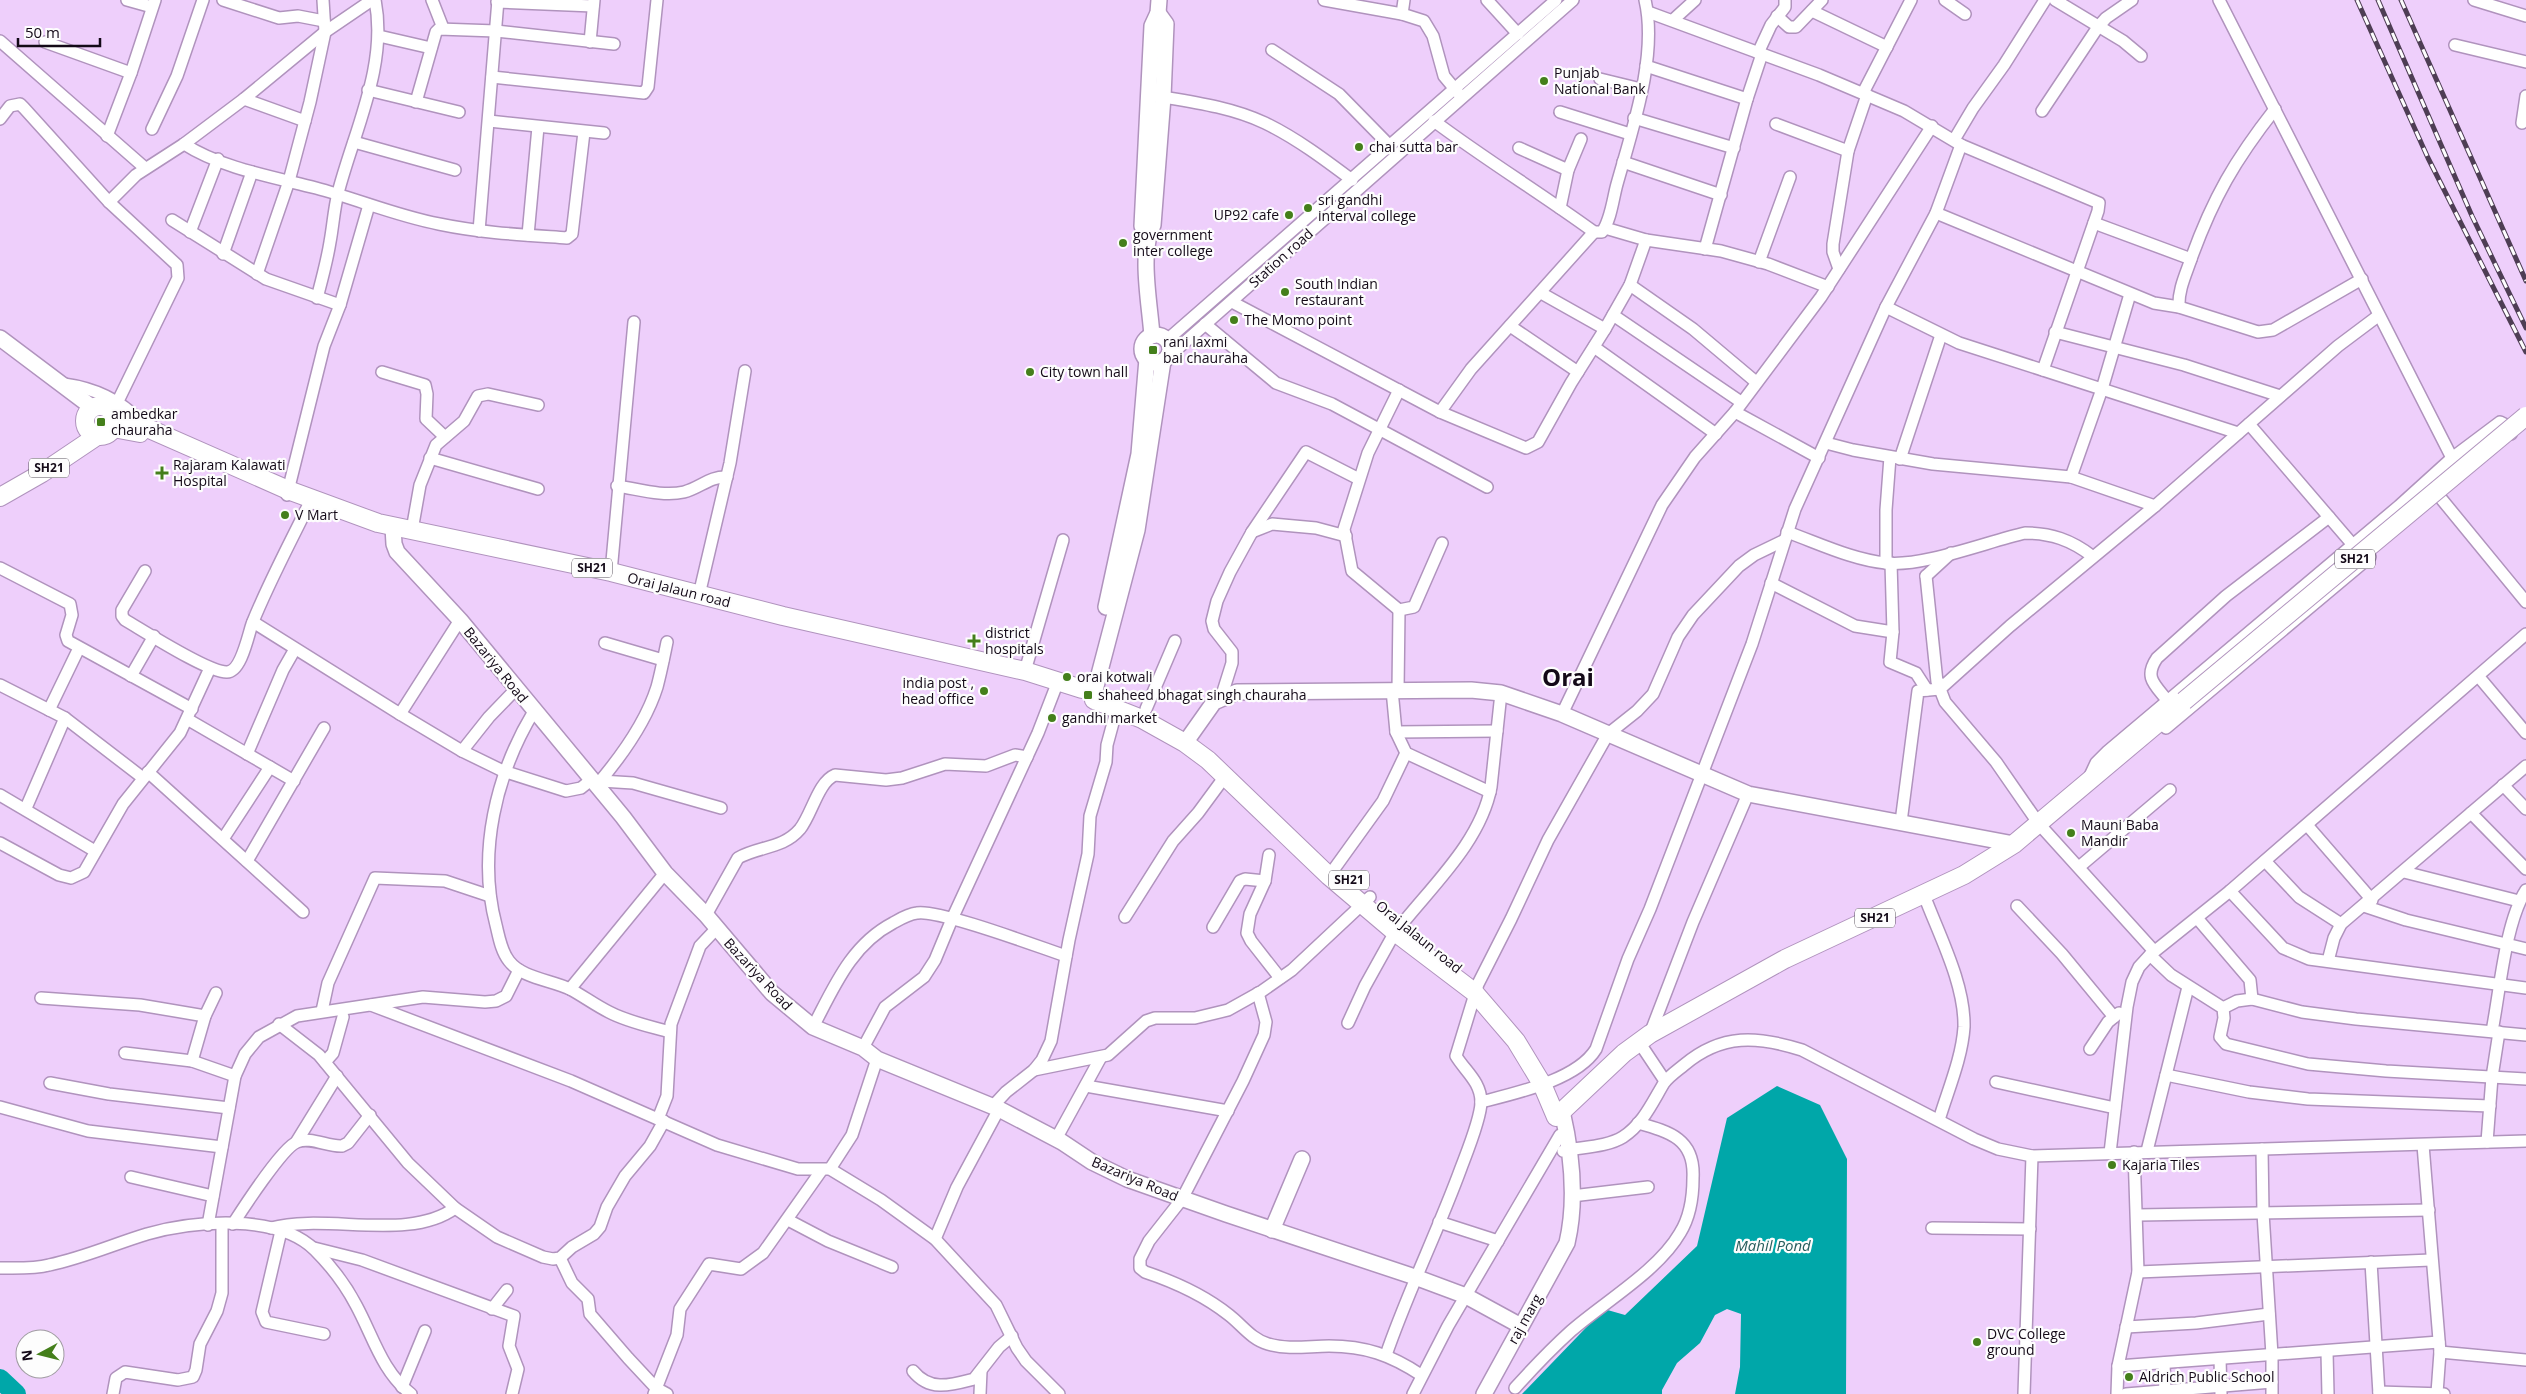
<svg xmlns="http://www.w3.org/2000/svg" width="2526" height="1394" font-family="'Open Sans',sans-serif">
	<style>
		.water { fill: #00a7a9 }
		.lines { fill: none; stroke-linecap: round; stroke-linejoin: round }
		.river { stroke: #00a7a9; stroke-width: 20 }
		.street-casing { stroke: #b093bd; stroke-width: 14 }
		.secondary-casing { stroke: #b093bd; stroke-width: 18 }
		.primary-casing { stroke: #b093bd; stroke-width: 20 }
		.street { stroke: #fff; stroke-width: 11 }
		.secondary { stroke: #fff; stroke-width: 15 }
		.primary { stroke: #fff; stroke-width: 18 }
		.rail-casing { stroke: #4e3e54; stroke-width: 5 }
		.rail { stroke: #fdfdfd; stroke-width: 3; stroke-dasharray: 9; stroke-linecap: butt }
		.primary-bridge-casing { stroke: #b093bd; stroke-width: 20; stroke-linecap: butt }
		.primary-bridge { stroke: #fff; stroke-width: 18 }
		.poi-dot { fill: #447f1b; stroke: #fdfdfd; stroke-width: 2 }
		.labels { text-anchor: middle; stroke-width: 4.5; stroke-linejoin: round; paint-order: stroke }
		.shield { fill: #fdfdfd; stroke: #59525c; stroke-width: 1 }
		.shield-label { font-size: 12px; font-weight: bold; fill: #130917 }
		.poi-label { font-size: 14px; fill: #130917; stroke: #fdfdfd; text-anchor: start }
		.street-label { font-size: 14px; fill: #130917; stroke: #fdfdfd }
		.water-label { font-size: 15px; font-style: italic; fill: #285e5e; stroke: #fdfdfd }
		.town-label { font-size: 24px; font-weight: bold; fill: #130917; stroke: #fdfdfd }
	</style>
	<rect width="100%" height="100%" fill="#eecffb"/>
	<path class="water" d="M1777 1086 1820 1105 1847 1159 1846 1394H1735L1740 1367 1741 1314 1727 1309 1715 1315 1700 1343 1677 1363 1662 1390V1394H1522L1604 1309 1625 1315 1697 1246 1727 1118Z"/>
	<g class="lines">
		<path class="river" d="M0 1379 16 1394"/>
		<g class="street-casing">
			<g id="street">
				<path d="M127 0 152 7"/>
				<path d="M223 0 279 18 298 16 324 21"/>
				<path d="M432 0 443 28"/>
				<path d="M1324 0 1402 14 1424 21 1433 36 1444 76 1459 94"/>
				<path d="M1487 0 1518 34"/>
				<path d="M1945 0 1965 14"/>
				<path d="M2055 0 2123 41 2141 56"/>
				<path d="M2219 0 2452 458"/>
				<path d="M2474 0 2526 16"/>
				<path d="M497 2 593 6"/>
				<path d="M1812 11 1887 47"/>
				<path d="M1648 12 1819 75 1904 111 1961 145 2099 203 2098 211 2043 370"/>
				<path d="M1402 14 1404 0"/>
				<path d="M1777 16 1789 27H1796L1822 0"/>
				<path d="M1673 20 1695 0"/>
				<path d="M379 36 431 48"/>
				<path d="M0 41 145 168"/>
				<path d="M45 42 131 73"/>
				<path d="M590 42 594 0"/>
				<path d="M2455 45 2526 62"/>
				<path d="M1272 50 1339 94 1390 146"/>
				<path d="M1758 53 1771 25 1785 7V0"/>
				<path d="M1646 66 1747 99"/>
				<path d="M492 77 644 93 648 87 657 0"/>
				<path d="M1600 79 1641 89"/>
				<path d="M368 90 459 112"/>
				<path d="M1863 93 1911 0"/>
				<path d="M1157 96C1193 102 1231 107 1265 123 1296 138 1324 159 1352 180"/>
				<path d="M244 99 305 121"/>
				<path d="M416 102 436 32 439 29 496 31 614 44"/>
				<path d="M2042 111 2098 27 2106 18 2132 0"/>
				<path d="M1560 112 1630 134"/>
				<path d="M1634 118 1734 148"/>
				<path d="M0 119 10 106 20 104 24 108 109 202 177 265 178 278 118 401"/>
				<path d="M489 121 604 133"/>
				<path d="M1434 121C1486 160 1542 194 1594 232H1602C1611 220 1613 198 1617 184 1632 130 1658 56 1645 0"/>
				<path d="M2522 123 2526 96"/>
				<path d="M1776 124 1848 151"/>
				<path d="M152 129 177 76 203 0"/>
				<path d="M107 136 131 73 155 0"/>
				<path d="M1954 140 1973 108 2004 65 2045 0"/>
				<path d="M354 142 455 170"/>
				<path d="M184 144C221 168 273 177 316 188 357 199 397 216 439 224 482 233 525 235 567 238L572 234 584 132"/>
				<path d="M1519 148 1568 170"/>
				<path d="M1623 162 1721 195"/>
				<path d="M109 202 136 175 184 144 244 99 325 32 372 0"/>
				<path d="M1560 208 1568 170 1581 139"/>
				<path d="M1936 213 2154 303 2179 307 2258 332 2273 330 2362 279"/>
				<path d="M172 220 266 279 340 305"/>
				<path d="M2094 223 2191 259"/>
				<path d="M1605 228 1646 240 1721 251 1768 264 1828 287"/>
				<path d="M479 231 498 0"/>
				<path d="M190 232 218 159"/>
				<path d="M528 235 538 127"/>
				<path d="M1705 249 1747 99 1762 54"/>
				<path d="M223 254 252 172"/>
				<path d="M1759 262 1790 177"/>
				<path d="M1839 269 1833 252V244L1848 151 1867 95"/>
				<path d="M257 274 289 181 310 102 325 32 323 0"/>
				<path d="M1630 285 1693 329 1756 382"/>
				<path d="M1541 293 1605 329"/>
				<path d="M317 298C322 279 327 261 330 242 333 226 334 209 338 193 354 131 388 65 375 0"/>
				<path d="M1232 302 1440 412 1526 448 1538 442 1571 383 1605 329 1630 285 1646 240"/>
				<path d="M1886 307 1959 343 2238 433"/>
				<path d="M2179 307C2178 290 2186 274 2191 259 2213 198 2235 160 2275 109"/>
				<path d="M1613 315 1741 402"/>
				<path d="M1205 324 1276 383 1332 404 1487 487"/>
				<path d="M1510 326 1578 372"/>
				<path d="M2055 332 2184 365 2280 396"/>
				<path d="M1167 340 1556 0"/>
				<path d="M1594 347 1716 434"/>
				<path d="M1168 357 1573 0"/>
				<path d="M382 372 425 385 427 394 426 419 445 437"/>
				<path d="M64 384C94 388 119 399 140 421"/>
				<path d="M1399 390 1368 453 1344 529 1352 571 1399 610 1414 607 1442 543"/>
				<path d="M1440 412 1471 369 1594 232"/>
				<path d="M1735 412 1819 458"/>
				<path d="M2249 424 2353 545"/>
				<path d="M1826 443 1853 450 1933 464 2071 477 2155 506"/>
				<path d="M430 458 538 489"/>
				<path d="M1900 459 1941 335"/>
				<path d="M2071 477 2102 389 2130 294"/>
				<path d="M617 486C638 489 663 497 684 492 700 488 710 476 727 477"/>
				<path d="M287 495 324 346 340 305 369 205"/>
				<path d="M2439 496 2526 602"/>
				<path d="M412 530 420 485 436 445 464 421 478 396 488 394 538 405"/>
				<path d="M1252 532 1272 524 1316 528 1346 536"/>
				<path d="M1787 532C1818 543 1853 560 1886 563 1923 567 1986 542 2025 533 2051 533 2071 540 2092 556"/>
				<path d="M1886 563V510L1890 457"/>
				<path d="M0 568 70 604 72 615 66 635 68 641 192 709"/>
				<path d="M145 571 122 610V616L125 620C144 631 209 673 227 672 241 672 248 636 252 624 268 584 289 545 308 506"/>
				<path d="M611 572 634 322"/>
				<path d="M1926 576 1937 682 1943 685"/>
				<path d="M1926 576 1951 553"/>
				<path d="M1771 583 1855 626 1893 632 1891 563"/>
				<path d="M699 595 730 463 745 371"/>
				<path d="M253 622 400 714 462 751 503 771 566 791 581 788 591 780"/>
				<path d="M1893 632 1890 662 1916 673 1927 690"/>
				<path d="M605 643 663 660"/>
				<path d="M1025 671 1063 540"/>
				<path d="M131 676 154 636"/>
				<path d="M2479 677 2526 733"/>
				<path d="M0 685 65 718 143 778"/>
				<path d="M1392 690 1396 732 1406 753 1490 792"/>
				<path d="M1398 690 1399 610"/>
				<path d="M1221 698 1232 663V652L1214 629 1212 621 1217 601 1230 572 1252 532 1306 452 1359 479"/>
				<path d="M2167 700C2154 684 2144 677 2157 658L2226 596 2329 517"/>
				<path d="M1146 709 1175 641"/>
				<path d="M49 710 79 648"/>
				<path d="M534 711C496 774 477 853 496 925 499 937 501 951 509 961 522 978 551 980 570 989 583 996 595 1005 609 1012 628 1022 649 1026 670 1032"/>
				<path d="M400 714 460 620"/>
				<path d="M1562 714 1662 505 1695 457 1735 412 1821 297 1932 126"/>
				<path d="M187 719 294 781"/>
				<path d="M2166 728 2370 557"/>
				<path d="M1396 732 1497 731"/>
				<path d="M462 751 489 717 516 689"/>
				<path d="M247 754 283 670 295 649"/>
				<path d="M148 772 303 912"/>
				<path d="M2089 778 2096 763 2108 751 2399 506 2452 458 2500 422 2508 426 2511 434"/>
				<path d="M601 781 633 783 721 808"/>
				<path d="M2503 785 2526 809"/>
				<path d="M596 786C620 758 646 722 657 687 661 672 664 657 667 642"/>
				<path d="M0 795 95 851"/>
				<path d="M26 808 65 718"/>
				<path d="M2471 813 2526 869"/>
				<path d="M1901 822 1918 691 1940 689"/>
				<path d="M2307 825 2372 900"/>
				<path d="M223 839 270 767"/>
				<path d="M0 843 59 875 71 878 84 872 123 804 180 733 210 668"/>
				<path d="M1269 855 1265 881 1250 914 1247 933 1251 941 1280 978"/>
				<path d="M247 861 324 728"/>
				<path d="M2265 861 2299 897 2341 924"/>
				<path d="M2079 867 2170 790"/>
				<path d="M2404 872 2519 901"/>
				<path d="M1329 876 1383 801 1406 753"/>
				<path d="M2230 891 2283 948 2309 959 2526 988"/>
				<path d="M1924 895C1939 935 1965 984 1964 1027 1962 1058 1948 1090 1939 1120"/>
				<path d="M2017 906 2062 954 2114 1017"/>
				<path d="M2364 906 2406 920 2526 949"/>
				<path d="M706 915 738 858C759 846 783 849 800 829 812 814 818 782 835 775L886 780 902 778 945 764 986 766 1015 755 1027 757"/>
				<path d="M1125 917 1173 841 1198 813 1226 775"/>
				<path d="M2197 918 2250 980 2252 999"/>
				<path d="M1402 924C1435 883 1481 840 1491 787L1501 693"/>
				<path d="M1213 927 1240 881 1245 879 1265 881"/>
				<path d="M2154 951 2039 824 1996 762 1945 702 1940 689 2010 626 2155 506 2338 346 2378 316"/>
				<path d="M2150 955 2171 975 2223 1008 2224 1018 2220 1037 2226 1044 2308 1064 2386 1071 2526 1079"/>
				<path d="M2328 961 2334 938 2341 924 2526 766"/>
				<path d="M570 989 665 873"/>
				<path d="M1258 993 1266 1022 1264 1035 1243 1081 1182 1199 1149 1241 1140 1259V1268L1145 1272C1175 1282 1204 1295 1229 1315 1242 1325 1251 1339 1268 1344 1288 1350 1309 1346 1329 1346 1365 1346 1391 1355 1421 1375"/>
				<path d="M41 998 140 1005 205 1016"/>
				<path d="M371 1005 571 1081 717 1145 798 1169H830L881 1200 935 1239 996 1305 1017 1348 1026 1361 1059 1394"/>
				<path d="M2223 1008 2237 1001 2252 999 2302 1012 2356 1019 2526 1035"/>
				<path d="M322 1011 328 983 375 878 445 881 490 896"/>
				<path d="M1348 1023 1365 986 1395 932"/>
				<path d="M279 1024 319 1055 408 1163 455 1208 497 1237 543 1257 553 1259 560 1258 572 1247 594 1234 600 1227 607 1207 625 1176 650 1146 664 1121"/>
				<path d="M813 1027C834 987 851 945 893 923 900 919 908 914 917 913 939 909 1039 947 1066 956"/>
				<path d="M2492 1031C2500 991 2505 923 2526 890"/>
				<path d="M1650 1034 1693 922 1748 794"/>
				<path d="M1639 1042 1665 1081"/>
				<path d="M863 1048 885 1007 924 977 935 960 952 919 1038 733 1055 689"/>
				<path d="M2090 1049 2108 1022 2119 1013"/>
				<path d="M125 1053 192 1061 235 1076"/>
				<path d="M192 1061 205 1016 216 993"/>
				<path d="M325 1062 333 1053 343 1017"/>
				<path d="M1034 1070 1108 1055 1146 1021 1155 1018H1195L1228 1010 1262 991 1292 970 1370 897"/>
				<path d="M2166 1075 2249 1092 2308 1099 2490 1106"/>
				<path d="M1996 1082 2115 1108"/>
				<path d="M50 1083 109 1094 229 1108"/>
				<path d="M1086 1086 1228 1111"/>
				<path d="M1481 1102C1516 1093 1577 1080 1596 1049L1628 959 1650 909 1752 644 1795 509 1886 307 1936 213 1961 145"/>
				<path d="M993 1106 1006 1092 1034 1070 1042 1060 1051 1041 1069 940 1088 854 1090 816 1106 762 1107 745 1117 708"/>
				<path d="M0 1107 88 1131 222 1147"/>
				<path d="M658 1119 667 1096 671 1024 700 946 717 928"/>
				<path d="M1056 1139 1101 1057"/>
				<path d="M297 1141 337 1076"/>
				<path d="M2487 1142 2492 1077 2499 1032"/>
				<path d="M2423 1145 2440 1352 2437 1393"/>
				<path d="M2262 1149 2263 1213 2272 1355V1394"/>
				<path d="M1563 1151C1581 1147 1607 1147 1623 1137 1643 1124 1652 1103 1664 1083 1669 1076 1678 1070 1684 1065 1722 1033 1758 1036 1802 1050L1974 1139 1998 1149 2032 1156 2526 1141"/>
				<path d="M2147 1151 2188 987"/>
				<path d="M2110 1153 2127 1007 2132 982 2139 967 2150 955 2230 891 2526 634"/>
				<path d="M830 1169 852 1135 877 1059"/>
				<path d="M131 1177 213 1196"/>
				<path d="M1572 1196 1648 1187"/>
				<path d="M2138 1215 2429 1210"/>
				<path d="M788 1220 828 1241 892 1267"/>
				<path d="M1439 1222 1498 1241"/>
				<path d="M233 1224C242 1210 283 1147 297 1142 310 1136 328 1147 342 1146L348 1143 370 1115"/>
				<path d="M208 1225 235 1076 245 1054 259 1037 297 1016 423 997 485 1002 496 1001 506 996 519 970"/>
				<path d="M271 1228C326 1213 409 1242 455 1208"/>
				<path d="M1932 1228 2030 1229"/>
				<path d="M281 1231 262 1312 266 1322 324 1334"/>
				<path d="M935 1239 957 1187 999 1109"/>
				<path d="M314 1248 362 1260 514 1316 509 1346 518 1369 512 1394"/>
				<path d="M560 1258 572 1283 588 1299 590 1314 628 1358 656 1388 667 1394"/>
				<path d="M2371 1262 2379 1394"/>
				<path d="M0 1268C16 1268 34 1269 49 1265 83 1258 114 1244 147 1234 194 1221 278 1213 315 1250 332 1267 345 1284 356 1305 373 1336 382 1372 411 1394"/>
				<path d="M2138 1272 2431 1260"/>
				<path d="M492 1309 507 1290"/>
				<path d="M2126 1327 2196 1323 2269 1314"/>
				<path d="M2327 1352 2328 1394"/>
				<path d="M2440 1352 2526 1360"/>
				<path d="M1386 1355C1408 1291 1438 1231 1461 1168 1467 1152 1481 1118 1481 1102 1481 1082 1465 1071 1456 1056L1478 984 1511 919 1548 840 1608 734 1637 711 1653 694 1678 637 1693 615 1739 566 1754 555 1783 541"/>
				<path d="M2220 1359 2221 1394"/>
				<path d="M2164 1363 2165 1394"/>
				<path d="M2118 1366 2439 1342"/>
				<path d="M913 1371C930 1392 951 1385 974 1379L999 1347 1012 1336"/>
				<path d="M402 1387 425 1331"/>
				<path d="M1515 1388C1533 1368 1551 1349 1571 1331 1604 1302 1658 1271 1680 1233 1690 1217 1693 1196 1693 1178 1695 1139 1670 1132 1638 1123"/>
				<path d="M2379 1392 2444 1394"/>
				<path d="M113 1394 116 1378 125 1372 178 1380 193 1377 196 1370 200 1344 217 1311 222 1293V1224"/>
				<path d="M654 1394 677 1335 680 1309 709 1264 741 1269 763 1253 821 1171"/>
				<path d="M980 1394 981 1371"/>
				<path d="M1413 1394 1448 1326 1560 1135"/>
				<path d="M2024 1394 2032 1156"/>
				<path d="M2117 1394 2118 1366 2138 1272 2134 1152"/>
				<path d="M2126 1394 2272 1382"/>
			</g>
		</g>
		<g class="secondary-casing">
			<g id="secondary">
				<path d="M1148 235 1142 226 1152 26 1158 13 1159 0"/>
				<circle cx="1156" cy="349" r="14"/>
				<path d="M1152 336C1150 305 1139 252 1153 225L1163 97 1166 24 1158 13"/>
				<path d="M0 338 93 408"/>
				<path d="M393 527 394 544 397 552 460 620 623 817 665 873 706 915 772 993 813 1027 863 1048 877 1059 999 1109 1062 1142 1092 1162 1127 1179 1226 1214 1415 1277 1466 1296 1521 1326"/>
				<path d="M1106 607 1139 454 1147 359"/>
				<path d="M1095 690 1137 530 1163 361"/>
				<path d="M1185 743 1214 702 1237 692 1471 690 1501 693 1562 714 1748 794 2014 844"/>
				<path d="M1272 1230 1302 1159"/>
				<path d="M1484 1394 1567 1243C1577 1200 1572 1154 1562 1111"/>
			</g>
		</g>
		<g class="primary-casing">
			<g id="primary">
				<circle cx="100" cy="421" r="15"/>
				<path d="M113 413 288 490 378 523 611 572 783 616 1025 671 1082 689"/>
				<path d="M113 428 140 433"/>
				<path d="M0 497 42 473 97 436"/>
				<path d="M1094 700 1142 719 1185 743 1208 760 1329 876 1395 932 1474 992 1516 1041 1542 1084 1556 1117 1624 1053 1650 1034 1785 959 1964 875 2014 844 2184 701"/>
			</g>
		</g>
		<use href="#street" class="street"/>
		<use href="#secondary" class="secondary"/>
		<use href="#primary" class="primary"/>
		<g class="rail-casing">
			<g id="rail">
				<path d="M2357 0 2428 158 2526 352"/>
				<path d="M2378 0 2472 216 2526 328"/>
				<path d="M2401 0 2526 281"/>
			</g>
		</g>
		<use href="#rail" class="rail"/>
		<g class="primary-bridge-casing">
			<path id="primary-bridge" d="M2184 701 2526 416"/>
		</g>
		<use href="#primary-bridge" class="primary-bridge"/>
	</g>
	<g class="poi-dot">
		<circle cx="1544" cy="81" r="5"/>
		<circle cx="1359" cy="147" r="5"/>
		<circle cx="1308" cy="208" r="5"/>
		<circle cx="1289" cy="215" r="5"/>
		<circle cx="1123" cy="243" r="5"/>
		<circle cx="1285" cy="292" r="5"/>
		<circle cx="1234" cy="320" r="5"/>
		<rect x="1148" y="345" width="10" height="10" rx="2.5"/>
		<circle cx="1030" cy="372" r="5"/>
		<rect x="96" y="417" width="10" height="10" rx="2.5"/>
		<path d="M159.5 465.5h5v5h5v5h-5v5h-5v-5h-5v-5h5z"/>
		<circle cx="285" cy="515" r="5"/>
		<path d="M971.5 633.5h5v5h5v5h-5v5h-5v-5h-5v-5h5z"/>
		<circle cx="1067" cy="677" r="5"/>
		<circle cx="984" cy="691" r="5"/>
		<rect x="1083" y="690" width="10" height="10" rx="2.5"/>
		<circle cx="1052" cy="718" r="5"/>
		<circle cx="2071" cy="833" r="5"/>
		<circle cx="2112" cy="1165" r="5"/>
		<circle cx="1977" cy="1342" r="5"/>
		<circle cx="2129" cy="1377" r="5"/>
	</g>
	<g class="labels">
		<g class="shield">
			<rect x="29" y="458.5" width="40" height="19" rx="4"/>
			<rect x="2335" y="549.5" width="40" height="19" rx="4"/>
			<rect x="572" y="558.5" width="40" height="19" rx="4"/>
			<rect x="1329" y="870.5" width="40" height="19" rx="4"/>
			<rect x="1855" y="908.5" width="40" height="19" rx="4"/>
		</g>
		<g class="shield-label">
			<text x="49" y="472">SH21</text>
			<text x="2355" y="563">SH21</text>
			<text x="592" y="572">SH21</text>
			<text x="1349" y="884">SH21</text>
			<text x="1875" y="922">SH21</text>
		</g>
		<g class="poi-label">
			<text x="1554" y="78">Punjab<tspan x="1554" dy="16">National Bank</tspan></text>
			<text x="1369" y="152">chai sutta bar</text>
			<text x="1318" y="205">sri gandhi<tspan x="1318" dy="16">interval college</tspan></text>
			<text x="1279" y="220" text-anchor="end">UP92 cafe</text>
			<text x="1133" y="240">government<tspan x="1133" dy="16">inter college</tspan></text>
			<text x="1295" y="289">South Indian<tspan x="1295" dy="16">restaurant</tspan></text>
			<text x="1244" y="325">The Momo point</text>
			<text x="1163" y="347">rani laxmi<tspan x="1163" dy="16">bai chauraha</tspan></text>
			<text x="1040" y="377">City town hall</text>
			<text x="111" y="419">ambedkar<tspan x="111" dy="16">chauraha</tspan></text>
			<text x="173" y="470">Rajaram Kalawati<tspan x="173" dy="16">Hospital</tspan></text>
			<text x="295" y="520">V Mart</text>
			<text x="985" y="638">district<tspan x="985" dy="16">hospitals</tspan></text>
			<text x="1077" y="682">orai kotwali</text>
			<text x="974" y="688" text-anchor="end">india post ,<tspan x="974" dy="16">head office</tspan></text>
			<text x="1098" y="700">shaheed bhagat singh chauraha</text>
			<text x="1062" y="723">gandhi market</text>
			<text x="2081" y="830">Mauni Baba<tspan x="2081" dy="16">Mandir</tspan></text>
			<text x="2122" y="1170">Kajaria Tiles</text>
			<text x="1987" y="1339">DVC College<tspan x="1987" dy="16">ground</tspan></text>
			<text x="2139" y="1382">Aldrich Public School</text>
		</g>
		<g class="street-label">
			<text transform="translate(1281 258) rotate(-42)" y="5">Station road</text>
			<text transform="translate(679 590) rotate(14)" y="5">Orai Jalaun road</text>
			<text transform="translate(496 665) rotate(51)" y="5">Bazariya Road</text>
			<text transform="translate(1419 937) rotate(39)" y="5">Orai Jalaun road</text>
			<text transform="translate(758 974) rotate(47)" y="5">Bazariya Road</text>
			<text transform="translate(1135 1179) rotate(23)" y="5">Bazariya Road</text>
			<text transform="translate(1525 1319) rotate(-61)" y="5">raj marg</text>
		</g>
		<g class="water-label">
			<text x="1773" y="1251">Mahil Pond</text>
		</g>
		<g class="town-label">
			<text x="1568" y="686">Orai</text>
		</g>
	</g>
	<g transform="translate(40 1354) rotate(263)"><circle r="24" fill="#fdfdfd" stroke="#9f9ba1"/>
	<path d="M0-4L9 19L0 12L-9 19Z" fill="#447f1b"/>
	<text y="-8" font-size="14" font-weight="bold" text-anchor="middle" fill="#130917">N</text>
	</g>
	<path d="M18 38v8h82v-8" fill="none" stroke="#130917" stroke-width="2.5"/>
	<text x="25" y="38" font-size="15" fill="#130917" stroke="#fdfdfd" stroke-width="4" paint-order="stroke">50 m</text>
</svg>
